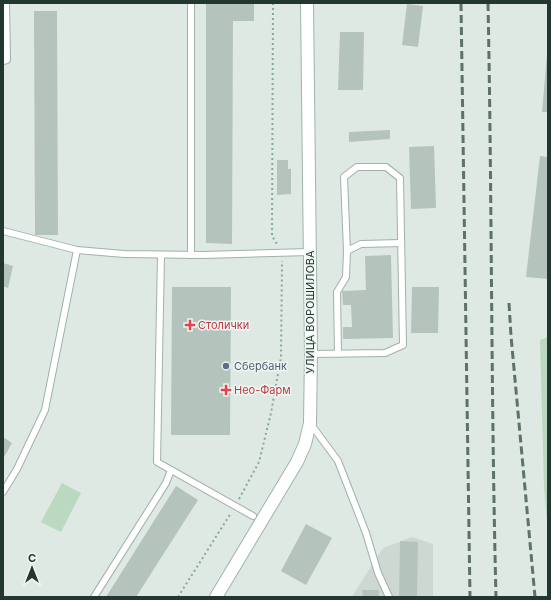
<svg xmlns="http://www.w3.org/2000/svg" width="551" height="600" font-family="Inter,sans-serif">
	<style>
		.built { fill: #ced8d3 }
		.green { fill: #bbd8c0 }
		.building { fill: #b5c3bd }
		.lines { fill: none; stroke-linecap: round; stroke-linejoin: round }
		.lane-casing { stroke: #a3b0aa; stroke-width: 8 }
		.secondary-casing { stroke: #a0b3ab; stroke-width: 14 }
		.path { stroke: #83a99a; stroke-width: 2; stroke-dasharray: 2 3; stroke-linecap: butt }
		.lane { stroke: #fff; stroke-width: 6 }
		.secondary { stroke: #fff; stroke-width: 12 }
		.rail { stroke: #5d726b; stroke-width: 3; stroke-dasharray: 8 4; stroke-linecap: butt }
		.health-dot { fill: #e0444e; stroke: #eff6f2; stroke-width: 1.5 }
		.service-dot { fill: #5c6f8a; stroke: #eff6f2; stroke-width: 1.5 }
		.labels { text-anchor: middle; stroke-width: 3; stroke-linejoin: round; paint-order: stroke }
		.street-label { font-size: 11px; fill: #223730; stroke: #eff6f2 }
		.health-label { font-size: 11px; fill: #be3a42; stroke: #eff6f2; text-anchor: start }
		.service-label { font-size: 11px; fill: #4e5e75; stroke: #eff6f2; text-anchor: start }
	</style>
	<rect width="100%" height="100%" fill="#dfe9e4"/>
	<path class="built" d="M412 537 433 544V597H353V595L383 548Z"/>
	<g class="green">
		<path d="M548 337V534L544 488 540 340Z"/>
		<path d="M62 483 81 493 61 532 41 522Z"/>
	</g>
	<g class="building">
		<path d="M206 3H254V21H233L232 244 206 243Z"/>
		<path d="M407 4 423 6 418 47 402 45Z"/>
		<path d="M34 11H57L58 235H35Z"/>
		<path d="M340 32H364L363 90H338Z"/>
		<path d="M547 54H548V112H542Z"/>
		<path d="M390 130V139L349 142V132Z"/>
		<path d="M434 146 436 208 411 209 409 147Z"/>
		<path d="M540 156 548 157V279L526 277Z"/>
		<path d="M277 160H288V169H291V194L277 195Z"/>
		<path d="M391 255 393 338 343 339V327H352L351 305H343L342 291 366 290 365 256Z"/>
		<path d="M3 263 13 266 8 288 3 286Z"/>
		<path d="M172 287H231L230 435H171Z"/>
		<path d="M412 287H439L438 333H411Z"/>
		<path d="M3 437 12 443 3 459Z"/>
		<path d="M176 486 198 500 136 597H106Z"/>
		<path d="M306 524 332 538 306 585 281 571Z"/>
		<path d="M400 541 418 542 417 597H399Z"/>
		<path d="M362 590H379V597H363Z"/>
	</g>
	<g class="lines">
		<g class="lane-casing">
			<g id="lane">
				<path d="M3 61 7 60 6 3"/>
				<path d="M3 231 77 250 124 254 203 255 310 252"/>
				<path d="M347 251 361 244 401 243"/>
				<path d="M161 255 157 462 253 516"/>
				<path d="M191 255V3"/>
				<path d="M311 354 385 353 403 345 400 178 386 167H357L344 177 347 251 346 277 337 292 338 354"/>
				<path d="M310 423 338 461 366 533 378 573 389 597"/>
				<path d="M3 492 17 469 45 410 77 250"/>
				<path d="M94 597 166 483 171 470"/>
			</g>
		</g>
		<g class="secondary-casing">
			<path id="secondary" d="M216 597 297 462 305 444 310 423 311 354 307 3"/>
		</g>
		<g class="path">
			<path d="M273 3 272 236 277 244"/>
			<path d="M239 499 259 462 271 413 281 357 282 261"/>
			<path d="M178 597 231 513"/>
		</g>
		<use href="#lane" class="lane"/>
		<use href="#secondary" class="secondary"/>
		<g class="rail">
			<path d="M461 3 470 597"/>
			<path d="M488 3C492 201 491 399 496 597"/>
			<path d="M509 303 511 336 535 597"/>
		</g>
	</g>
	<g class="health-dot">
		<path d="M188 319h4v4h4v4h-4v4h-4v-4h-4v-4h4z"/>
		<path d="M224 384h4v4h4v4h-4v4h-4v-4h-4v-4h4z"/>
	</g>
	<circle class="service-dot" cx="226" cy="366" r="4"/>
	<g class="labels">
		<g class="street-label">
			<text transform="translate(310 312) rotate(-90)" y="4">УЛИЦА ВОРОШИЛОВА</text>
		</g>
		<g class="health-label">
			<text x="198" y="329">Столички</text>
			<text x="234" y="394">Нео-Фарм</text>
		</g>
		<g class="service-label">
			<text x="234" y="370">Сбербанк</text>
		</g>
	</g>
	<rect width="551" height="600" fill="none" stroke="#223730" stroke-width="8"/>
	<g transform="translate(32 568)" stroke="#eff6f2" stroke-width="3" paint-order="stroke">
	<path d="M0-3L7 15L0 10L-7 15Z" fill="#223730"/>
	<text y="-6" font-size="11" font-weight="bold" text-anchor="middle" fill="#223730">С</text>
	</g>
</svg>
